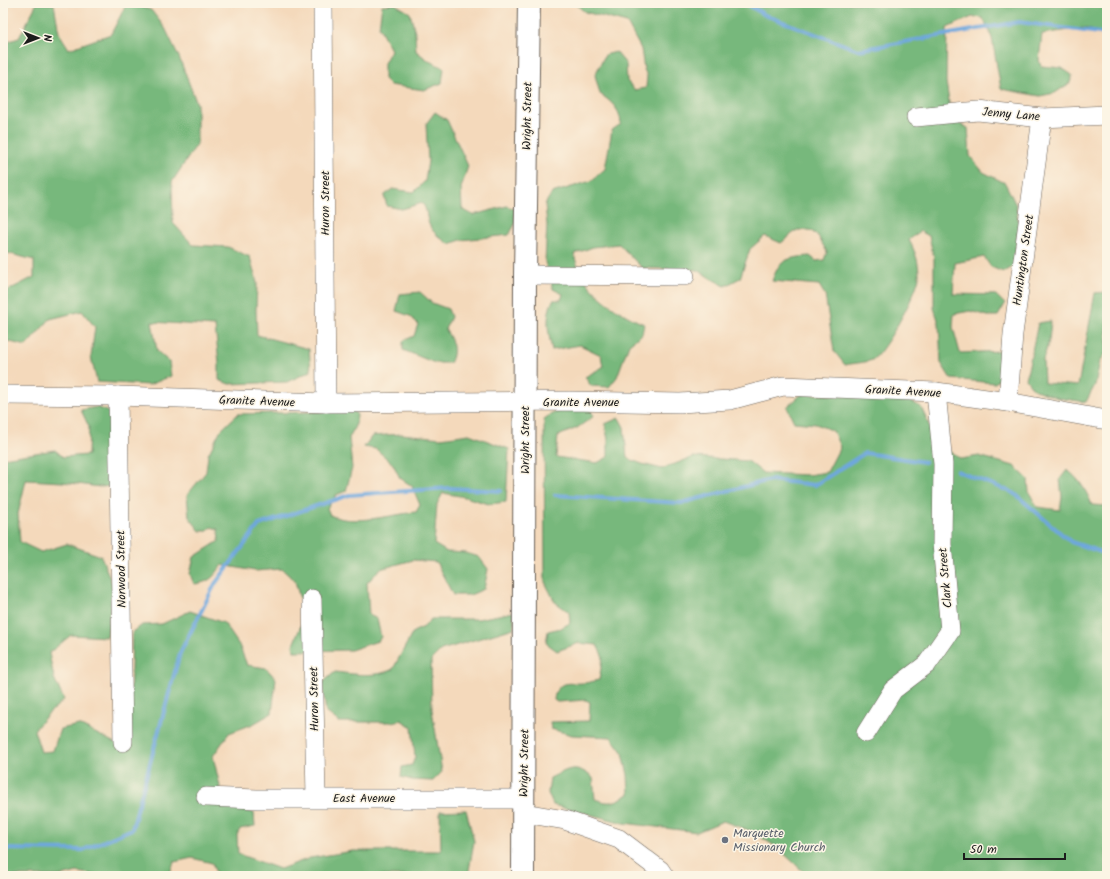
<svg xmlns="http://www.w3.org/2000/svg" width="1110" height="879" font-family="Kalam,sans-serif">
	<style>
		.forest { fill: #77b87b; stroke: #4a6a4c }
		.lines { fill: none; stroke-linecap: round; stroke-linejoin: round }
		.stream { stroke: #6ea7dd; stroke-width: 4 }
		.minor-casing { stroke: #685e54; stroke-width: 20 }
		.major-casing { stroke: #685e54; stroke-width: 24 }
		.minor { stroke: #fff; stroke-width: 19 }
		.major { stroke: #fff; stroke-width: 22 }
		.worship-dot { fill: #6b7280; stroke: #fcf5e5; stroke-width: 1.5 }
		.labels { text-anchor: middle; stroke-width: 3; stroke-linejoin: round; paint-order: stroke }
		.street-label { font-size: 12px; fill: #1c1c1c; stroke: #fcf5e5 }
		.worship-label { font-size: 12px; fill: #5b616d; stroke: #fcf5e5; text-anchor: start }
	</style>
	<rect width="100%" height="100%" fill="#fcf5e5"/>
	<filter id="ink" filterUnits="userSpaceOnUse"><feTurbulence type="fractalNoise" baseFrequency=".025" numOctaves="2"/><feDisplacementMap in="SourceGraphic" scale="8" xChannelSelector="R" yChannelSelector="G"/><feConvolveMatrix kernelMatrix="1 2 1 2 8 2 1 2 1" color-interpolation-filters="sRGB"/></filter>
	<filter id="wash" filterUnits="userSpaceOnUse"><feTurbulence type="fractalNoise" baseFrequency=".012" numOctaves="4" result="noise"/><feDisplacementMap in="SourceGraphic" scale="16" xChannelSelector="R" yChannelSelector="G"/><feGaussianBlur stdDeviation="0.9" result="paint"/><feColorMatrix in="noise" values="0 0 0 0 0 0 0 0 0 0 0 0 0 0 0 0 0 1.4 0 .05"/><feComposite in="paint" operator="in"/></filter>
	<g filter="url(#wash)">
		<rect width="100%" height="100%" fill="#f4d9bb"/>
		<g class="forest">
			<path d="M37 3 54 4 59 33 69 49 111 34 127 3 151 10 165 28 179 57 197 104V144L172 182 173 223 193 245 228 247 250 257 257 283 256 310 257 335 309 349 311 371 287 382 229 384 219 380V363L215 326 152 322 157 351 169 362 171 376 149 385 97 382 91 357 95 327 82 311 50 319 26 346 3 340V293L34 277V260L3 252V43L19 38Z"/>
			<path d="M574 3H1107V34L1083 28 1042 34 1039 60 1041 66 1062 68 1072 75 1070 83 1055 93 1040 96 1001 89 992 38 983 18 972 17 947 28 946 82 949 102 948 118 968 128 970 156 983 172 1005 183 1016 205 1019 227 1013 267 1003 272 991 267 984 257 955 263 953 294 996 295 1005 304 998 316H988L970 311 954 314 953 327 960 353 1001 351 1005 361 1004 375 995 383 951 379 941 363 939 323 934 308V258L929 236 920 231 909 240C915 251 919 262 919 275 920 288 884 353 872 360 865 363 853 363 845 365L834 351 825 295 819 285 772 281C780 258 788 258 810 256L816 261 824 260 827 252 818 236 810 230H797L781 243 765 236 750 249 740 278 725 286 710 278 698 270 642 268 619 244 593 247 574 254C581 288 614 311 644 324L642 334 629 344 617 377 609 387 591 386 585 377 603 367 601 355 580 345 552 350C548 333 545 316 553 300H561L563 294 553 289 545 262 547 225 545 204 552 193 591 181 605 169 612 130 621 124C620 109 612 102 600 94L595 75 605 55 616 52 626 64 627 81 635 90 646 88 647 76 644 69 641 49 627 23 585 12Z"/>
			<path d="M395 4 410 13 415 32 416 51 429 61 444 68 442 83 424 90 390 85 384 79V63L391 50 379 27 382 5Z"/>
			<path d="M435 112 447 120 468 166 461 188 462 209 473 215 507 206 515 209V224L509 235 461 240 449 244C440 238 431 232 428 221 426 214 427 209 422 203L402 209 387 206 384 196 392 189 414 192 425 181 428 161 426 124Z"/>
			<path d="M420 292 432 303 448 309 451 317 445 329C452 340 457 350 450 363H435L403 350V341L414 336 418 324 410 316 396 311 400 294Z"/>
			<path d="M1107 292V352L1100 361 1095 385 1086 402 1058 398 1033 389 1026 379 1038 323 1051 321 1049 341 1043 360 1044 383 1078 386 1095 293Z"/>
			<path d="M802 394 902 397 921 407 937 443 961 459 979 456 1014 466 1028 479 1029 492 1037 507 1060 510 1062 497 1060 479 1067 470C1079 478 1087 492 1092 505L1107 506V876H808L778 848 751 831 723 821 697 832 624 823 553 805 548 793 550 778C569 769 575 763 593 778L595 799C611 805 615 802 629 794L628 775 623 753 611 737 572 735 551 729 550 722 589 721 590 702 586 700 557 702 554 700C556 680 568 684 583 683 588 683 593 681 599 680L603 657 597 645 579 643 557 651 546 643 548 631 561 628 570 623 569 612 555 602 545 582 544 419C559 408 571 407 589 408L594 416 577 428 558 436 556 457 597 463 608 457V440L605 424 619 418 624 427 627 458 642 464 662 469 693 457 748 461 763 473 808 475 827 472 840 447 833 431 816 424 794 422 787 407Z"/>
			<path d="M97 407 109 412 113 486 100 487 63 482 26 480 18 514 20 542 41 552 67 544 101 556 113 586 107 637 71 635 49 653 54 678 64 700 48 714 34 730 41 752 53 751 60 729 79 725 123 747 129 740 132 633 142 625 162 624 190 611 224 623 239 645 247 665 266 668 276 679 272 713 253 724 229 733 213 756 224 804 254 813 255 826 240 829 237 835 238 854 280 869 310 858 353 851H441L440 811 466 810 474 841 468 876H217L212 863 192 858 174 862 169 876H101L77 872 62 876H3V458L55 450 63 457 88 455 89 427 81 410Z"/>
			<path d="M354 411 357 415 356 424 349 438 352 468 346 491 336 495 327 508 330 515C353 526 390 515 416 512L420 505 412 486 400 478 393 464 376 449 364 447 372 436 402 434 441 438 469 434 509 449 506 502 489 504 465 497 443 493 437 504 434 544 447 552 466 553 479 557 488 569 484 589 470 595H453L436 562 413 560 380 569 367 583 369 615 377 619 381 637 378 641 351 650 294 651 293 645 302 623V606L295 581 282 569 255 571 222 565C214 577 209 583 194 584L190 574 194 557 219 541 218 529 211 527 208 531H200L189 517 187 495 206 472 208 455 220 431 238 414Z"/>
			<path d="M514 612V628L441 650 431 660 432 710 442 772 433 781 412 780 401 777 402 767 412 765 415 757 412 727 401 720 392 722H339L326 712 322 683 335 672C353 674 376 678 393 669L413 632 424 627 431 619H478Z"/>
		</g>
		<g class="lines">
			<g class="stream">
				<path d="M745 3 765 15 858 50 1019 22 1107 34"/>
				<path d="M957 471 1014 493 1071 542 1107 554"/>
				<path d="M555 495 681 503 770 480 815 485 865 453 925 462"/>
				<path d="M3 849 83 850 132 829 180 653 215 584 259 525 349 495 450 488 501 491"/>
			</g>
		</g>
	</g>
	<g filter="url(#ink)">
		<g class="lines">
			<g class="minor-casing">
				<g id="minor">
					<path d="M323 3 326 403"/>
					<path d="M916 117 978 111 1042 118 1107 115"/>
					<path d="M525 275 685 276"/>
					<path d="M3 395 118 396 326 403 570 401 680 403 730 400 783 386 936 392 1008 402 1107 420"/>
					<path d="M118 396 123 742"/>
					<path d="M1008 402 1013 334 1042 118"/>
					<path d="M312 599 316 798"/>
					<path d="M866 733 893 690 927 664 950 631 942 544 943 464 936 392"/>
					<path d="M206 797 257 799H523"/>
					<path d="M524 813 565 820 619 839 660 870 664 876"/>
				</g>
			</g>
			<g class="major-casing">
				<path id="major" d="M523 876 525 275 529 3"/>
			</g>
			<use href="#minor" class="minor"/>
			<use href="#major" class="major"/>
		</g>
	</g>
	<circle class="worship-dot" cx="725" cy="840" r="4"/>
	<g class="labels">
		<g class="street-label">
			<text transform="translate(1011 114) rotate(5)" y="4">Jenny Lane</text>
			<text transform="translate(527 116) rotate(-89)" y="4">Wright Street</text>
			<text transform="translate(325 203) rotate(-90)" y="4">Huron Street</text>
			<text transform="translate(1023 260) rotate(-82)" y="4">Huntington Street</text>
			<text transform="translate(903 391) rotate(3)" y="4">Granite Avenue</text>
			<text transform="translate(257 401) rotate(2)" y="4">Granite Avenue</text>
			<text x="581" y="406">Granite Avenue</text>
			<text transform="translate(525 440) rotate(-90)" y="4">Wright Street</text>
			<text transform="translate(121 569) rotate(-91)" y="4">Norwood Street</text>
			<text transform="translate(945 578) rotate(-95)" y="4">Clark Street</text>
			<text transform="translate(314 699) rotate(-91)" y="4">Huron Street</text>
			<text transform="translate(524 763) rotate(-89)" y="4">Wright Street</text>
			<text x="364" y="802">East Avenue</text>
		</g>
		<g class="worship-label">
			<text x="733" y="837">Marquette<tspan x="733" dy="14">Missionary Church</tspan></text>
		</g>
	</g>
	<rect width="1110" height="879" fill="none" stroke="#fcf5e5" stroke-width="16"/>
	<g transform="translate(38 38) rotate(90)" stroke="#fcf5e5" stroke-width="3" paint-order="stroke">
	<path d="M0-3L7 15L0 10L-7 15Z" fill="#1c1c1c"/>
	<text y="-6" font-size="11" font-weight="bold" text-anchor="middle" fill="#1c1c1c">N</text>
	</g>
	<path d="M964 853v6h101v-6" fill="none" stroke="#1c1c1c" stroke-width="2"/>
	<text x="970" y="853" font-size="12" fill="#1c1c1c" stroke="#fcf5e5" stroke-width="3" paint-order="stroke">50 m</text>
</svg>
